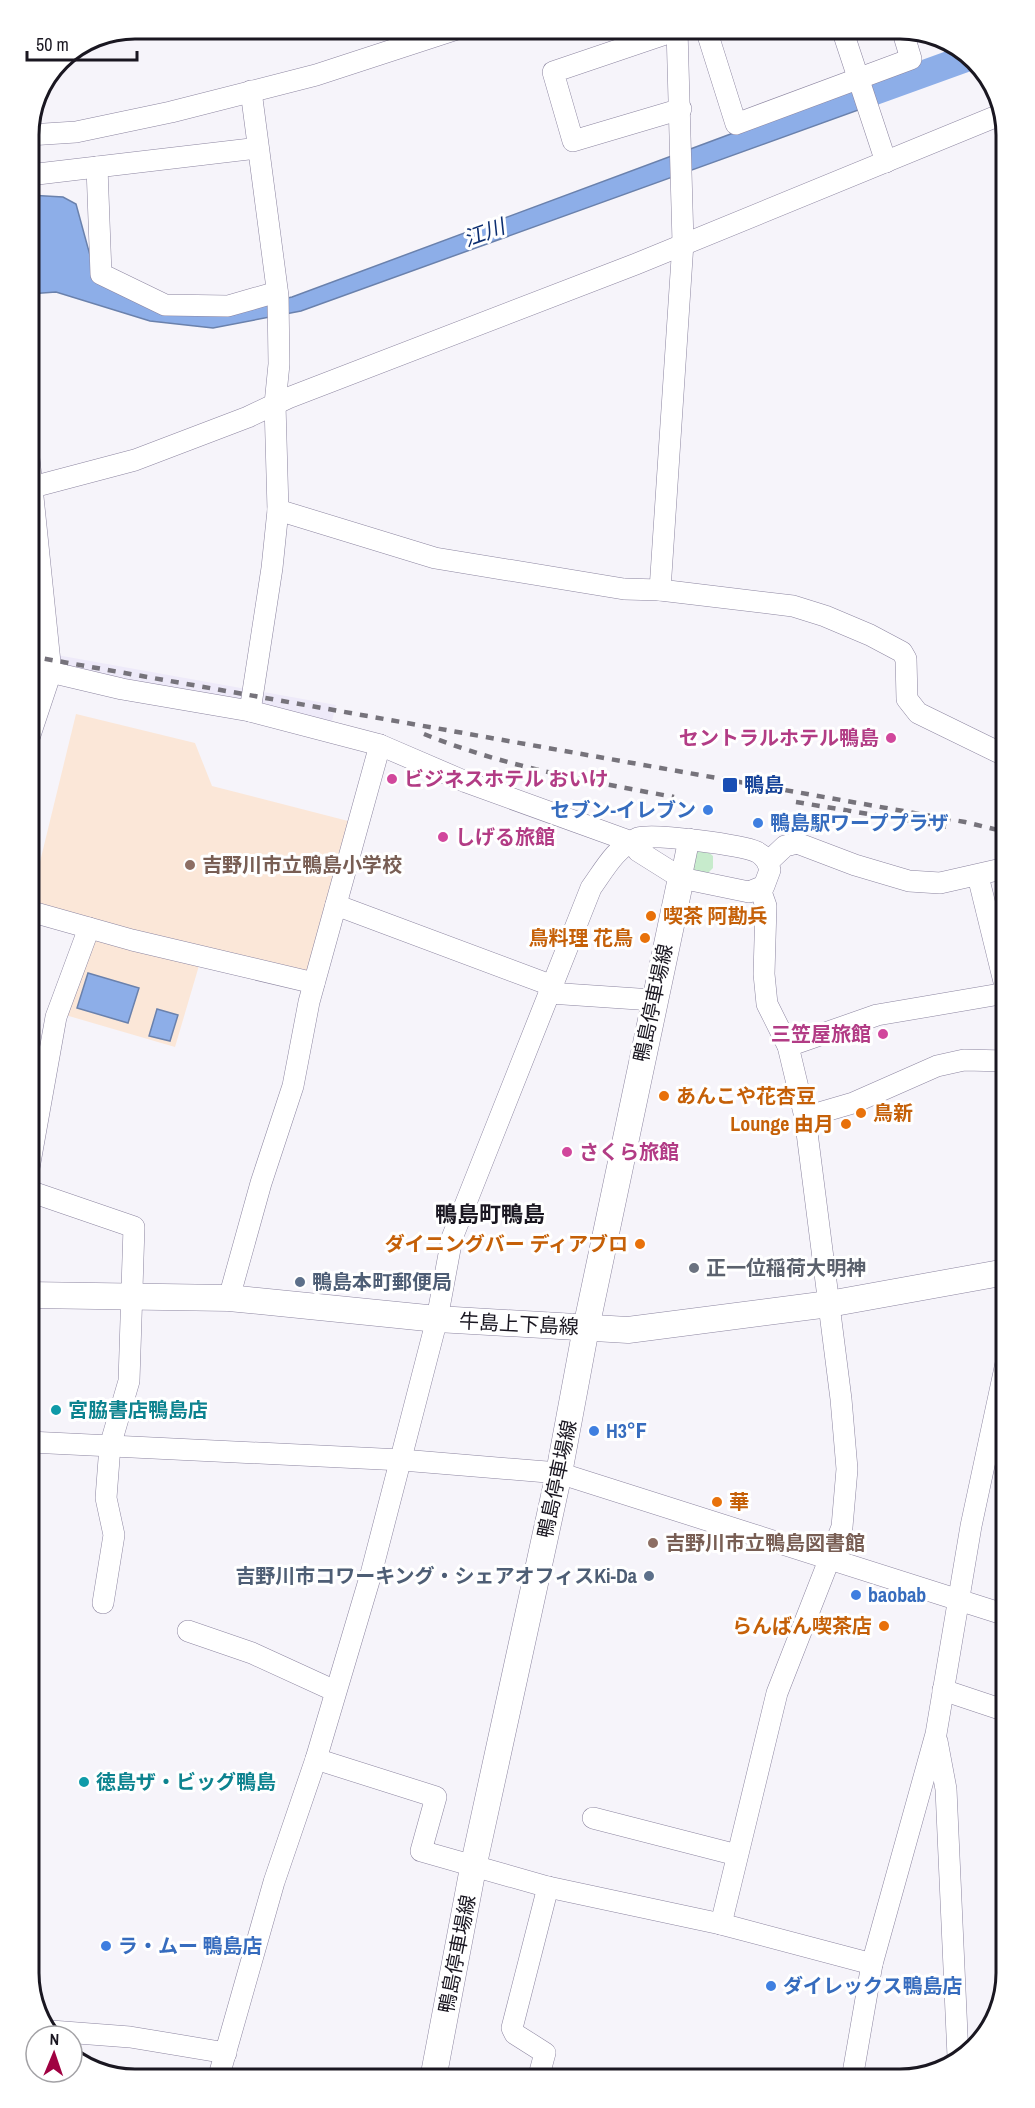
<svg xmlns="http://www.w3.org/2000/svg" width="1035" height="2108" font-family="'Archivo Narrow','Noto Sans JP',sans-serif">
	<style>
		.built { fill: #eeeaf9 }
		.education { fill: #fbe7d8 }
		.green { fill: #c7ebcc }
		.water { fill: #8daee8; stroke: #6a81ac; stroke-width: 1.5 }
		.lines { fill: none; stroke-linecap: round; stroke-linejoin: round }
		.river { stroke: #8daee8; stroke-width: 27 }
		.minor-casing { stroke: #8c85a0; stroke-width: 22 }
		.major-casing { stroke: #8c85a0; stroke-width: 27 }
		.minor { stroke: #fff; stroke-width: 21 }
		.major { stroke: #fff; stroke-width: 26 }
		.rail { stroke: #76737b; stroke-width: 4.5; stroke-dasharray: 8 8; stroke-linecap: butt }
		.hotel-dot { fill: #d1479c; stroke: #fff; stroke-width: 2 }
		.transit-dot { fill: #1a4fb4; stroke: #fff; stroke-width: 2 }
		.shop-dot { fill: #3f7fe0; stroke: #fff; stroke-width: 2 }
		.education-dot { fill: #8d6e63; stroke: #fff; stroke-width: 2 }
		.food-dot { fill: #e8710a; stroke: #fff; stroke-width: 2 }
		.worship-dot { fill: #6b7280; stroke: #fff; stroke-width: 2 }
		.service-dot { fill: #5c6f8a; stroke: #fff; stroke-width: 2 }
		.culture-dot { fill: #0f9aa8; stroke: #fff; stroke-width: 2 }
		.labels { text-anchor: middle; stroke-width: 6; stroke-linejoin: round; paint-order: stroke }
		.hotel-label { font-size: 20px; font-weight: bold; fill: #b23c85; stroke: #fff; text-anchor: start }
		.transit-label { font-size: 20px; font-weight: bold; fill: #164399; stroke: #fff; text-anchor: start }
		.shop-label { font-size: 20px; font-weight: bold; fill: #366cbe; stroke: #fff; text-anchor: start }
		.education-label { font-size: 20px; font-weight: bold; fill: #785e54; stroke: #fff; text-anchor: start }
		.food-label { font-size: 20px; font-weight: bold; fill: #c56008; stroke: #fff; text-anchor: start }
		.street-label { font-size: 20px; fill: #1a1721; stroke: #fff }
		.worship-label { font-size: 20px; font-weight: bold; fill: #5b616d; stroke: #fff; text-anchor: start }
		.service-label { font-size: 20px; font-weight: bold; fill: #4e5e75; stroke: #fff; text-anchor: start }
		.culture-label { font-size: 20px; font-weight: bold; fill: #0d838f; stroke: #fff; text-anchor: start }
		.water-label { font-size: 21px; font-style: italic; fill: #0c2e71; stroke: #fff }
		.quarter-label { font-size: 22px; font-weight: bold; fill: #1a1721; stroke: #fff }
		.rim { fill: none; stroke: #1a1721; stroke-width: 3 }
	</style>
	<rect width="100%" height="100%" fill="#f6f4fa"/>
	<path class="built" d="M29 650 336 705 331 725 29 662Z"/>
	<path class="education" d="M76 714 195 743 212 786 352 822 310 979 203 952 175 1047 62 1014 95 926 29 907Z"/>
	<path class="green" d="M698 850 707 851 713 856V868L708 873 693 871 694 852Z"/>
	<g class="water">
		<path d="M895 73 897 96 301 311 213 328 150 321 56 292 29 294V195L63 197 76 204 97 281 221 313 292 297Z"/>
		<path d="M88 973 139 988 128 1023 77 1008Z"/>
		<path d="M157 1009 178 1015 170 1041 149 1036Z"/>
	</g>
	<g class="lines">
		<path class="river" d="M862 96 970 57"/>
		<g class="minor-casing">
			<g id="minor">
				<path d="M706 29 736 124 911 59 902 29"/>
				<path d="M842 29 886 162"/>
				<path d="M677 30 553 72 573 141 681 109"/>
				<path d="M29 135 76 132 171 112 316 75 457 29"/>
				<path d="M97 167 101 274 165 305 228 306 277 292"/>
				<path d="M29 175 258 148"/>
				<path d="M29 488 135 460 248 417 288 398 636 264 1002 114"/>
				<path d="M278 510 435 558 624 589 660 590 793 606 825 616 870 635 902 652 906 659 907 699 918 713 1006 756"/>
				<path d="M660 590 683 243 677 29"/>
				<path d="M29 667 122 689 250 711 380 745 466 782 632 842 638 851 681 878 749 892 764 886 770 870C768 862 765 856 757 852 742 845 653 833 638 838 616 847 604 870 591 888L452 1238 437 1319 371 1574 316 1759 274 1882 218 2079"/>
				<path d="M250 711 272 568 278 510 275 404 279 364 278 296 251 91"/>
				<path d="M29 738 51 672 29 458"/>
				<path d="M768 862 785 846 797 843 855 865 909 881 940 883 1006 868"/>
				<path d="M978 876 1006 990"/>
				<path d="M681 878 689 839"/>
				<path d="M336 905 553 986"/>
				<path d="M29 911 132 940 314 983"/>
				<path d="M549 993 653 1000"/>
				<path d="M788 1046 877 1015 1006 993"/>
				<path d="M805 1117 853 1103 937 1066 964 1060 1006 1061"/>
				<path d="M29 1168 56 1017 89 928"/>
				<path d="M29 1191 134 1227 129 1381 110 1446 106 1498 114 1535 103 1603"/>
				<path d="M229 1298 261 1183 293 1086 309 1002 380 745"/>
				<path d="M29 1442 402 1460 559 1473 1006 1615"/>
				<path d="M188 1631 252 1653 335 1691"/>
				<path d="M943 1690 1006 1711"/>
				<path d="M937 1741 946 1789 958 2057"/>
				<path d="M316 1759 436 1797 421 1851 548 1887 721 1924 872 1964"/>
				<path d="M593 1818 737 1855"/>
				<path d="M721 1924 777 1693 842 1527 847 1469 841 1399 805 1117 788 1046 767 1004 764 974 766 906 760 889"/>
				<path d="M51 2031 130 2037 226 2053"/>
				<path d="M538 2079 545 2053 515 2034 512 2028 548 1887"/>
				<path d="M852 2079 872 1964 936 1734 971 1526 1006 1363"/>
			</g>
		</g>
		<g class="major-casing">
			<g id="major">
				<path d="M29 1295 229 1298 437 1319 628 1330 829 1304 1006 1272"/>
				<path d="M433 2079 473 1868 559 1473 586 1328 681 878"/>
			</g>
		</g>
		<use href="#minor" class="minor"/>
		<use href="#major" class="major"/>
		<g class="rail">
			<path d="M29 656 965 822 1006 832"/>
			<path d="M424 734C505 767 588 781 674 797"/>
			<path d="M796 802 947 827"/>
		</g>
	</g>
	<g class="hotel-dot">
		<circle cx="891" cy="738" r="6"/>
		<circle cx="392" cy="779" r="6"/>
		<circle cx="443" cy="837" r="6"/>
		<circle cx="883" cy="1034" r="6"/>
		<circle cx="567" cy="1152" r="6"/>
	</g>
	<rect class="transit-dot" x="722" y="777" width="16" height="16" rx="3"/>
	<g class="shop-dot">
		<circle cx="708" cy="810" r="6"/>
		<circle cx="758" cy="823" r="6"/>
		<circle cx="594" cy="1431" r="6"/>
		<circle cx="856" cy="1595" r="6"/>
		<circle cx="106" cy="1946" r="6"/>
		<circle cx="771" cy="1986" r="6"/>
	</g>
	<g class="education-dot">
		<circle cx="190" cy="865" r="6"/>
		<circle cx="653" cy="1543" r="6"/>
	</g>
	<g class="food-dot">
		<circle cx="651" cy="916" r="6"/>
		<circle cx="645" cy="938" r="6"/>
		<circle cx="664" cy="1096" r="6"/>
		<circle cx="861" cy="1113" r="6"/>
		<circle cx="846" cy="1124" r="6"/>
		<circle cx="640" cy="1244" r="6"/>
		<circle cx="717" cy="1502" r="6"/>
		<circle cx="884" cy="1626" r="6"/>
	</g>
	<circle class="worship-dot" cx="694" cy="1268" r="6"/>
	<g class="service-dot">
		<circle cx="300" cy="1282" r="6"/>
		<circle cx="649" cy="1576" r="6"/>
	</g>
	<g class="culture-dot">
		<circle cx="56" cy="1410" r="6"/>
		<circle cx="84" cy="1782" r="6"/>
	</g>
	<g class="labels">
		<g class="hotel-label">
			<text x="879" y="745" text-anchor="end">セントラルホテル鴨島</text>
			<text x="404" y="786">ビジネスホテル おいけ</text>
			<text x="455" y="844">しげる旅館</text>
			<text x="871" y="1041" text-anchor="end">三笠屋旅館</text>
			<text x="579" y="1159">さくら旅館</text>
		</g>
		<g class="transit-label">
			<text x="744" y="792">鴨島</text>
		</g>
		<g class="shop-label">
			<text x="696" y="817" text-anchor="end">セブン-イレブン</text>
			<text x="770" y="830">鴨島駅ワーププラザ</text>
			<text x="606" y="1438">H3℉</text>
			<text x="868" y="1602">baobab</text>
			<text x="118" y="1953">ラ・ムー 鴨島店</text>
			<text x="783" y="1993">ダイレックス鴨島店</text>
		</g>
		<g class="education-label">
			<text x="202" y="872">吉野川市立鴨島小学校</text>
			<text x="665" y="1550">吉野川市立鴨島図書館</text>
		</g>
		<g class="food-label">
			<text x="663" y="923">喫茶 阿勘兵</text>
			<text x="633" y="945" text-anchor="end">鳥料理 花鳥</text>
			<text x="676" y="1103">あんこや花杏豆</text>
			<text x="873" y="1120">鳥新</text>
			<text x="834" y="1131" text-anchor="end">Lounge 由月</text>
			<text x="628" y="1251" text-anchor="end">ダイニングバー ディアブロ</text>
			<text x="729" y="1509">華</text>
			<text x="872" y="1633" text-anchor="end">らんばん喫茶店</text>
		</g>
		<g class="street-label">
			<text transform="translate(653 1003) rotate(-78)" y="7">鴨島停車場線</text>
			<text transform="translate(519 1324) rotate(3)" y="7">牛島上下島線</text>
			<text transform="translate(557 1479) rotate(-78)" y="7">鴨島停車場線</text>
			<text transform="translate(457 1954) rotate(-79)" y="7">鴨島停車場線</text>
		</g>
		<g class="worship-label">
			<text x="706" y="1275">正一位稲荷大明神</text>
		</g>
		<g class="service-label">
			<text x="312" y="1289">鴨島本町郵便局</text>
			<text x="637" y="1583" text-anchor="end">吉野川市コワーキング・シェアオフィスKi-Da</text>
		</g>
		<g class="culture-label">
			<text x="68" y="1417">宮脇書店鴨島店</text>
			<text x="96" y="1789">徳島ザ・ビッグ鴨島</text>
		</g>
		<g class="water-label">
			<text transform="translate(484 233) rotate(-20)" y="7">江川</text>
		</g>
		<g class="quarter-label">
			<text x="490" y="1222">鴨島町鴨島</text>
		</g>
	</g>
	<path d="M0 0H1035V2108H0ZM135 39H900A96 96 0 0 1 996 135V1973A96 96 0 0 1 900 2069H135A96 96 0 0 1 39 1973V135A96 96 0 0 1 135 39Z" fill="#fff" fill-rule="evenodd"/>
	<path class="rim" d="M135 39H900A96 96 0 0 1 996 135V1973A96 96 0 0 1 900 2069H135A96 96 0 0 1 39 1973V135A96 96 0 0 1 135 39Z"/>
	<g transform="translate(54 2054) rotate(2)"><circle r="28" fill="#ffffff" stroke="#a3a2a6" stroke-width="1.5"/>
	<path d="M0-4.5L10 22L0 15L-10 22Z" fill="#a00242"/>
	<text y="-9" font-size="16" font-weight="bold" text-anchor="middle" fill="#1a1721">N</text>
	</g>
	<path d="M27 51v9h110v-9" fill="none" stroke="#1a1721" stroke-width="3"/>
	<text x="36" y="51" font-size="18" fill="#1a1721" stroke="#ffffff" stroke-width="4.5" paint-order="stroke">50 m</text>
</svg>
